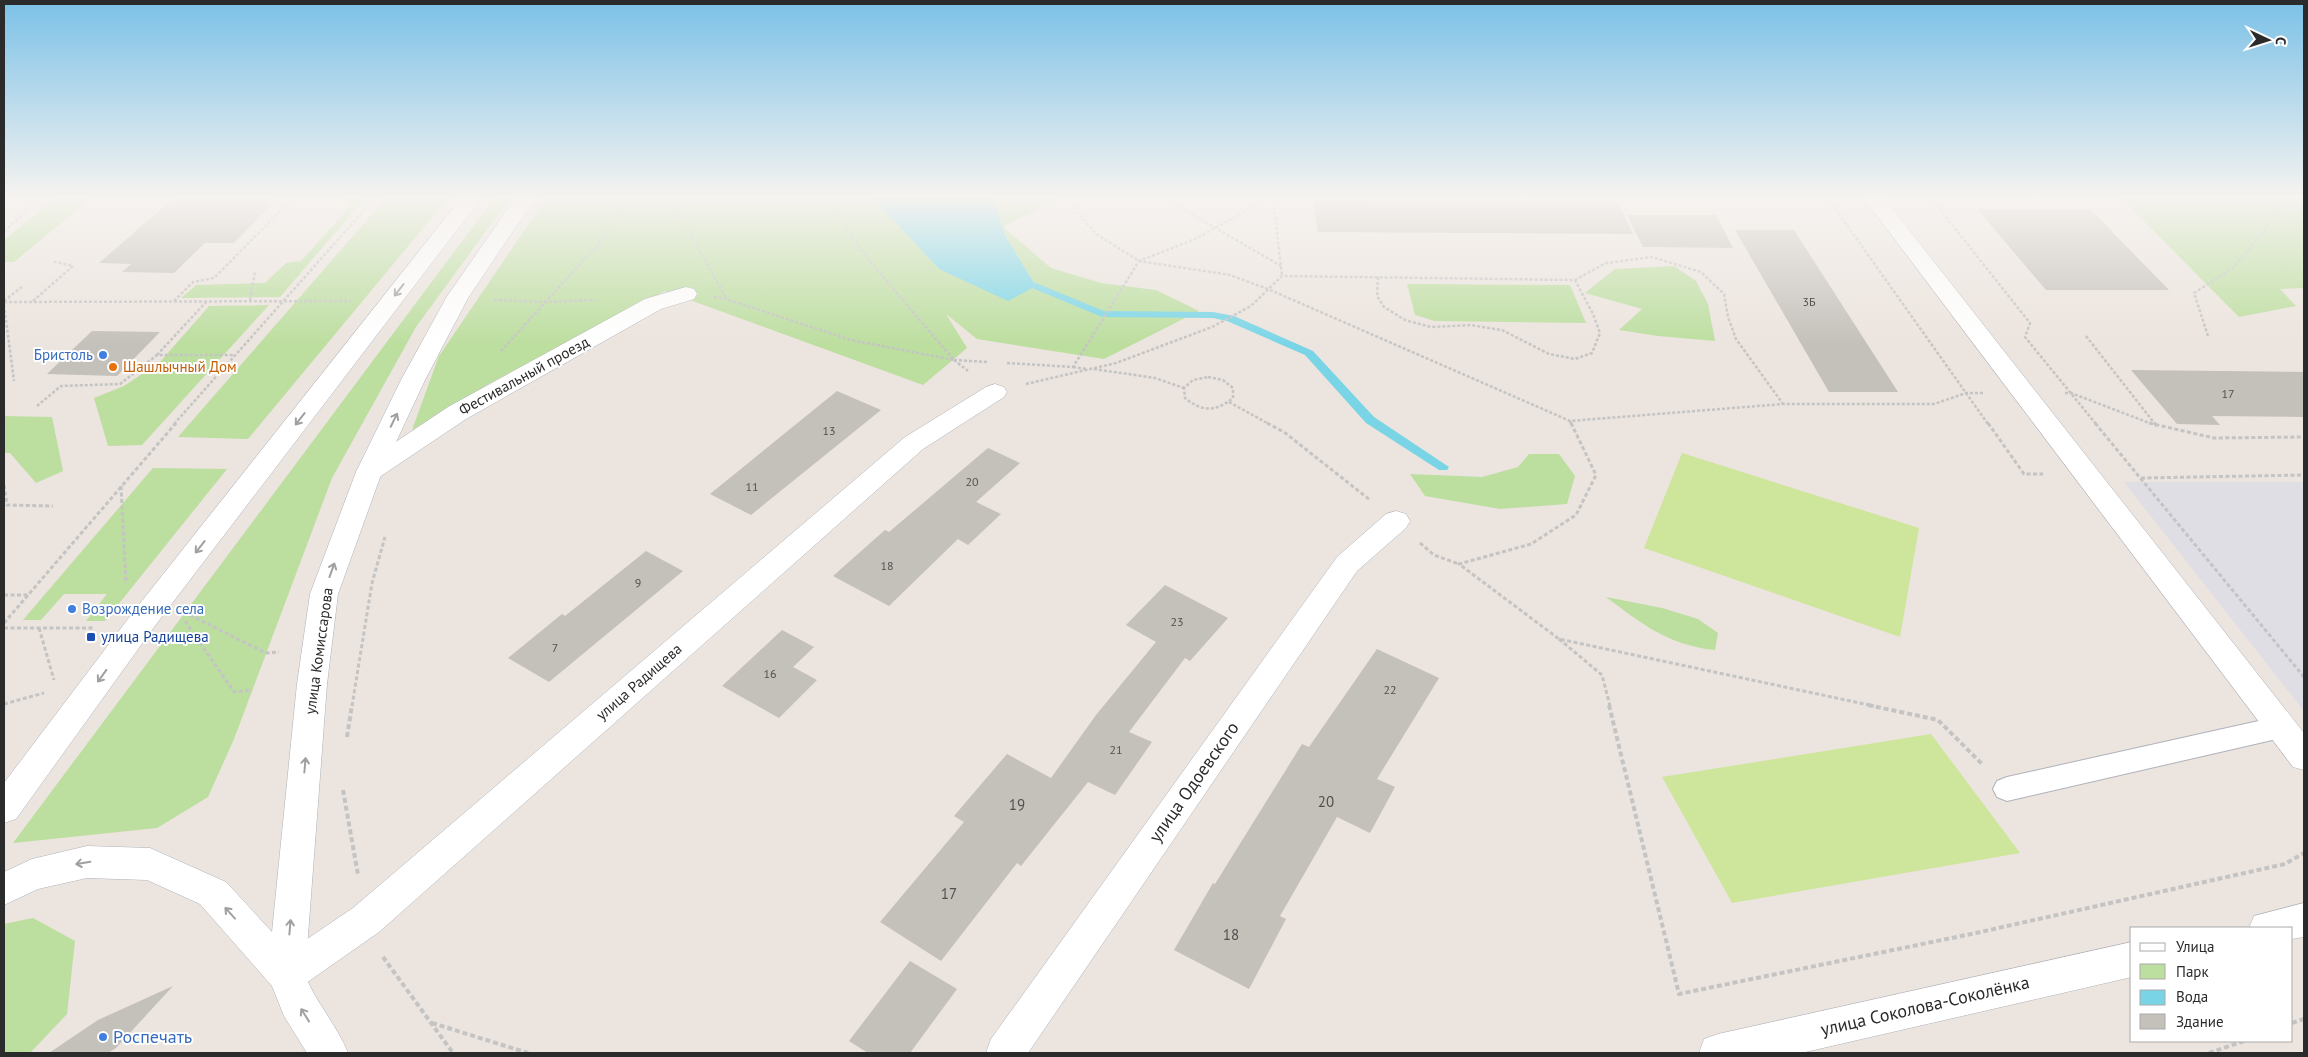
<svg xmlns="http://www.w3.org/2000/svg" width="2308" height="1057" font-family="'PT Sans',sans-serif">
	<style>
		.industrial { fill: #dfdee5 }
		.green { fill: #bcde9f }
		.pitch { fill: #cee59c }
		.water { fill: #79d5e6 }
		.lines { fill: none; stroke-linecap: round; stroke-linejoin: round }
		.stream { fill: #79d5e6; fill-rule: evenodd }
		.building { fill: #c4c0ba }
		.lane-casing { stroke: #afb2ba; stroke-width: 2 }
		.street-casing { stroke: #afb2ba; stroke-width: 1 }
		.secondary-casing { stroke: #afb2ba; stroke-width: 1 }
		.path-far2 { stroke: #c4c4c4; stroke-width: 2.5; stroke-dasharray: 3 2; stroke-linecap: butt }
		.path-far1 { stroke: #c4c4c4; stroke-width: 3; stroke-dasharray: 4 2.5; stroke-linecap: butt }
		.path { stroke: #c4c4c4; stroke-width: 4; stroke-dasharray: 5 3; stroke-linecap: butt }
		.lane { fill: #fff; fill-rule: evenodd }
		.street { fill: #fff; fill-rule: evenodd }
		.secondary { fill: #fff; fill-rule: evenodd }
		.oneway { stroke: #a0a0a0 }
		.shop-dot { fill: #3f7fe0; stroke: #fff; stroke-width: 2 }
		.food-dot { fill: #e8710a; stroke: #fff; stroke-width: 2 }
		.transit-dot { fill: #1a4fb4; stroke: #fff; stroke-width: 2 }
		.labels { text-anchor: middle; stroke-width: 4; stroke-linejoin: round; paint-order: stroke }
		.number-label { font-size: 12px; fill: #51504f }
		.shop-label { font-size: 15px; fill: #366cbe; stroke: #fff; text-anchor: end }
		.food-label { font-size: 15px; fill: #c56008; stroke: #fff; text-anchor: start }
		.street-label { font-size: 15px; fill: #2b2b2b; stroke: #fff }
		.transit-label { font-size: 15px; fill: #164399; stroke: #fff; text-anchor: start }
		.near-number-label { font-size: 15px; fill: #51504f }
		.near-street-label { font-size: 18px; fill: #2b2b2b; stroke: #fff }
		.near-shop-label { font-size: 18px; fill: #366cbe; stroke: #fff; text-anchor: start }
	</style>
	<rect width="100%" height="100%" fill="#ece4de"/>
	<path class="industrial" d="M2124 482H2304V711Z"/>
	<g class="green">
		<path d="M342 197H366L280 297 181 298 196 285 265 283 286 263 301 261 349 208Z"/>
		<path d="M387 197H449L248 439 178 437Z"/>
		<path d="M495 197H511L416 327 332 478 234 739 208 797 157 828 13 843Z"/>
		<path d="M547 197H872L939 269 1036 286 1006 237 992 197H1061L1003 227 1051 268 1101 283 1156 290 1199 311 1104 359 977 339 946 314 967 348 923 385 665 291 492 382 412 430 439 356Z"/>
		<path d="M2120 197H2304V288L2280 289 2296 306 2239 317Z"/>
		<path d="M56 198H91L14 262H4V240Z"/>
		<path d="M1674 266 1696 281 1708 304 1715 341 1658 336 1619 330 1642 309 1585 293 1615 269Z"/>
		<path d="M1407 284 1570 285 1586 323 1435 321 1415 315Z"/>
		<path d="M269 305 142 445 108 446 94 398 124 386 160 362 209 306Z"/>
		<path d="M4 416 52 417 63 471 36 483 10 453H4Z"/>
		<path d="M1529 454H1559L1575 476 1567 504 1500 509 1425 496 1410 474 1482 477 1518 467Z"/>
		<path d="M153 468 227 469 105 621H86L107 594H64L41 620H23Z"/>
		<path d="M1606 597 1662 608 1698 619 1718 633 1715 650C1668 645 1642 624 1606 597Z"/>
		<path d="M33 918 75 941 67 1014 30 1053H4V924Z"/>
	</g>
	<g class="pitch">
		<path d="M1682 453 1919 528 1900 637 1644 548Z"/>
		<path d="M1931 734 2020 853 1732 903 1662 777Z"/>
	</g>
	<path class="water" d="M872 197H992L1006 237 1036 286 1008 301 939 269Z"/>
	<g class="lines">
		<path class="stream" d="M1036 283 1104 311 1213 312 1234 316 1313 351 1374 417 1449 467 1447 470H1439L1366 423 1305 355 1227 321 1213 318 1102 317 1032 288V284Z"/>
	</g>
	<g class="building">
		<path d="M175 197H279L234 243H205L174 273 122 272 131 264 99 263Z"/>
		<path d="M1313 200 1617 201 1633 234 1318 232Z"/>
		<path d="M1977 209H2090L2169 290H2046Z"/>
		<path d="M1627 215H1716L1733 248 1643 247Z"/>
		<path d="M1735 230H1794L1898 392H1829Z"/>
		<path d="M92 331 160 332 117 376 47 374Z"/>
		<path d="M2131 370 2304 372V417L2212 416 2220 425 2177 424Z"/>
		<path d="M837 391 881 410 751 515 710 494Z"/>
		<path d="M988 448 1020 463 976 502 1001 514 968 545 958 539 889 606 833 576 885 530 889 532Z"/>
		<path d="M646 551 683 571 549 682 508 658 562 614 565 616Z"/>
		<path d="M1165 585 1228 618 1190 661 1185 658 1129 732 1152 742 1115 795 1088 782 1021 866 1017 863 941 961 880 922 964 822 954 816 1007 754 1051 778 1096 715 1156 642 1126 625Z"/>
		<path d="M782 630 814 647 793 667 817 680 779 718 722 686Z"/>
		<path d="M1377 649 1439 678 1377 779 1395 787 1370 833 1337 817 1280 916 1286 919 1249 989 1174 950 1213 883 1215 884 1302 744 1309 747Z"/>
		<path d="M910 961 957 989 910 1053H868L849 1041Z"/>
		<path d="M173 986 116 1048 108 1053H49L98 1020Z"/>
	</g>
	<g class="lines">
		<g class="lane-casing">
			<path id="lane" d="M2281 716 2290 719 2294 727 2290 735 2281 738 2007 801 1997 797 1993 789 1997 781 2007 777Z"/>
		</g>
		<g class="street-casing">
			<g id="street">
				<path d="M1863 197H1883L2304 733V770L2293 767Z"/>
				<path d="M686 287 694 289 697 294 694 299 661 309 466 419 378 478 369 481 360 478 356 472 360 466 448 407 645 299Z"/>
				<path d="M995 384 1004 387 1007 392 1004 397 923 449 379 932 299 988 286 993 273 988 267 975 273 962 353 908 905 437 986 387Z"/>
				<path d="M1396 511 1406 514 1410 521 1406 528 1357 571 1028 1053H986L991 1039 1337 557 1386 514Z"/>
				<path d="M2304 903V937L2292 939V928H2249L2254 916Z"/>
				<path d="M2132 942V977L1801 1053H1699L1704 1039 1718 1034Z"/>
			</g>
		</g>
		<g class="secondary-casing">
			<g id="secondary">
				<path d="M462 197H482L154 627 16 819 4 823V783L134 611Z"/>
				<path d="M516 197H536L468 298 425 380 382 472 338 594 327 684 305 975C316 1003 337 1025 348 1053H307L284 1016 272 986 200 904 147 880 87 878 38 889 4 905V872L32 859 87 846 150 848 226 882 272 932 297 684 310 594 356 472 401 380 446 298Z"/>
			</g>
		</g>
		<g class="path-far2">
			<path d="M676 197 675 205 726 298"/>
			<path d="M1073 197 1077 212 1096 234 1139 261 1230 275 1268 289 1570 421 1783 404H1934L1966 393H1983"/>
			<path d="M1162 197 1281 266"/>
			<path d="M1273 197 1282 276"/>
			<path d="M1827 197 1988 424"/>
			<path d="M1930 197 2030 323 2025 337 2096 424"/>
			<path d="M2286 197 2298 212"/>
			<path d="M622 204 675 205 750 197"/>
			<path d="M4 231 45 197"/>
			<path d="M1378 277 1377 296 1384 307 1405 320 1431 327 1470 325 1502 330 1549 354 1575 359 1592 353 1600 333 1593 314 1575 280"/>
			<path d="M714 297 726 299 851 340 954 360 866 257 824 197"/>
			<path d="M250 300 255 272"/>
			<path d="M494 300 546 302 595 300"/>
			<path d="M4 301 23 286"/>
			<path d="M33 301 73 266 52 261"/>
			<path d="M174 301 193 282 214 278 294 197"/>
			<path d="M4 302 351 301"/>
			<path d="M4 305 14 381"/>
			<path d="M2086 336 2155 424"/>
			<path d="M2208 336 2194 293 2233 268 2274 219 2276 197"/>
			<path d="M501 351 599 243 626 197"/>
			<path d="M157 355 207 301"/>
			<path d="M954 360 968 371"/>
			<path d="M954 360 988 362"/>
			<path d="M1007 363 1073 367 1139 261 1195 239 1271 197"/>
			<path d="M1073 367 1087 369"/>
			<path d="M1094 369 1155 378 1184 388"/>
			<path d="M1208 377 1223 380 1233 388V398C1216 412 1202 412 1185 398L1184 388 1193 380Z"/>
			<path d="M1026 384 1116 363 1212 327 1251 306 1282 276 1575 280 1606 263 1652 257 1701 272 1724 294 1728 317 1736 339 1783 404"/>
			<path d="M2065 393H2071L2152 424"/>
			<path d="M1229 402 1269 424"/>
			<path d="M4 406V414"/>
			<path d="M37 406 61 386 120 384 157 355H234"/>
			<path d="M1570 421 1571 424"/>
			<path d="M174 424 376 197"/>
		</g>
		<g class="path-far1">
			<path d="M1267 423 1284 432 1370 500"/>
			<path d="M1571 423 1596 475 1576 515 1531 544 1459 564 1559 639 1874 706"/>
			<path d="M1988 423 2024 474H2043"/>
			<path d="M2095 423 2304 677"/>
			<path d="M2149 423 2214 438 2304 437"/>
			<path d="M2154 423 2157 426"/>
			<path d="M2141 478 2304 475"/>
			<path d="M4 485 7 505 53 506"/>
			<path d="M121 486 126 584"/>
			<path d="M1420 543 1434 555 1459 564"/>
			<path d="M4 595H28"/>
			<path d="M190 615 266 653 279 652"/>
			<path d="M185 621 234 692 252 690"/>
			<path d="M4 623 176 423"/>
			<path d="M4 628H93"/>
			<path d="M39 628 54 680"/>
			<path d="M1559 639 1602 675 1610 706"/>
			<path d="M4 704 44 693"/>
			<path d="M352 706 372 583 385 537"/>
		</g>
		<g class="path">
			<path d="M1609 705 1679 994 1976 933 2285 864 2304 853"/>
			<path d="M1868 705 1938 720 1983 765"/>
			<path d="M347 737 352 705"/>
			<path d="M343 790 358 875"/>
			<path d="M383 957 453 1053"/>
			<path d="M432 1023 528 1053"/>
			<path d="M2292 1023 2304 1019"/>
			<path d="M2209 1053 2244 1041"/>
		</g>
		<use href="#lane" class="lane"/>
		<use href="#street" class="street"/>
		<use href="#secondary" class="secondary"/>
	</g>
	<defs><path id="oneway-shaft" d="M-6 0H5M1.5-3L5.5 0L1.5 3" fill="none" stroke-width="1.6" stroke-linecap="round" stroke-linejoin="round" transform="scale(1.25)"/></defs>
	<g class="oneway">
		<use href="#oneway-shaft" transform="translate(399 290) rotate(128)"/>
		<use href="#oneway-shaft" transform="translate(300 419) rotate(128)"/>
		<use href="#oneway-shaft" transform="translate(394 420) rotate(-64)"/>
		<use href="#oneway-shaft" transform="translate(200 547) rotate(128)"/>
		<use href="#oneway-shaft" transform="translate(332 570) rotate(-70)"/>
		<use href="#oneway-shaft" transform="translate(102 676) rotate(126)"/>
		<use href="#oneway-shaft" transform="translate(305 765) rotate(-85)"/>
		<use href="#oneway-shaft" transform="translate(83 863) rotate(171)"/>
		<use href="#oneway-shaft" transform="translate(230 913) rotate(-132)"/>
		<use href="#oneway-shaft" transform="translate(290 927) rotate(-85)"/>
		<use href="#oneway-shaft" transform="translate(305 1015) rotate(-122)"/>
	</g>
	<linearGradient id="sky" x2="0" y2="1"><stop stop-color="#7bc1e7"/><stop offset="0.57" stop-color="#f6f3f0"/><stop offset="1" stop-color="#f6f3f0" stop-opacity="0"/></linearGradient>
	<rect width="2308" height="345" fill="url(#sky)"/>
	<g class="shop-dot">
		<circle cx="103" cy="355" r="5"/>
		<circle cx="72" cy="609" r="5"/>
		<circle cx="103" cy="1037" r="5"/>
	</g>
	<circle class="food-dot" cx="113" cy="367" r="5"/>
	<rect class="transit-dot" x="86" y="632" width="10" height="10" rx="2.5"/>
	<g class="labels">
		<g class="number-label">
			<text x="1809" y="306">3Б</text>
			<text x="2228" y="398">17</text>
			<text x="829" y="435">13</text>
			<text x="972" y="486">20</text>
			<text x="752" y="491">11</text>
			<text x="887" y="570">18</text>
			<text x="638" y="587">9</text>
			<text x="1177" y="626">23</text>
			<text x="555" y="652">7</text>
			<text x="770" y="678">16</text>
			<text x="1390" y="694">22</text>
			<text x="1116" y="754">21</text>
		</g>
		<g class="shop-label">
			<text x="93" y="360">Бристоль</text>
			<text x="82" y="614" text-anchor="start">Возрождение села</text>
		</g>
		<g class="food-label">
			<text x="123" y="372">Шашлычный Дом</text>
		</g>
		<g class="street-label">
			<text transform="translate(524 376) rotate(-29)" y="5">Фестивальный проезд</text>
			<text transform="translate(319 651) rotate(-82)" y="5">улица Комиссарова</text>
			<text transform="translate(639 682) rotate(-41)" y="5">улица Радищева</text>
		</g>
		<g class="transit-label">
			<text x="101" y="642">улица Радищева</text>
		</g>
		<g class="near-number-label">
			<text x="1326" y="807">20</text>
			<text x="1017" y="810">19</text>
			<text x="949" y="899">17</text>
			<text x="1231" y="940">18</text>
		</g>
		<g class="near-street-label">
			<text transform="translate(1194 782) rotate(-55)" y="6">улица Одоевского</text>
			<text transform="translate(1925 1006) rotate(-13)" y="6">улица Соколова-Соколёнка</text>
		</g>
		<g class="near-shop-label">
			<text x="113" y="1043">Роспечать</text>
		</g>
	</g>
	<rect width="2308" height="1057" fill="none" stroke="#2b2b2b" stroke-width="10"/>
	<rect x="2130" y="927" width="162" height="115" fill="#ffffff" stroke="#aaaaaa"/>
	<rect x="2140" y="943" width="25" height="8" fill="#ffffff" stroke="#aaaaaa"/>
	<text x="2176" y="952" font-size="15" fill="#2b2b2b">Улица</text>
	<rect x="2140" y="964" width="25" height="15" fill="#bcde9f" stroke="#aaaaaa"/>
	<text x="2176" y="977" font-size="15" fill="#2b2b2b">Парк</text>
	<rect x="2140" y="990" width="25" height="15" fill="#79d5e6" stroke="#aaaaaa"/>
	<text x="2176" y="1002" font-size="15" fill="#2b2b2b">Вода</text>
	<rect x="2140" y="1014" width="25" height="15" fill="#c4c0ba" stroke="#aaaaaa"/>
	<text x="2176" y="1027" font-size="15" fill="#2b2b2b">Здание</text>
	<g transform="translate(2268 40) rotate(94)" stroke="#ffffff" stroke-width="4" paint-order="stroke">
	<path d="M0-4L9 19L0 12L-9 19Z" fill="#2b2b2b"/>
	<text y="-8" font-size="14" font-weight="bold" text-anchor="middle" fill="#2b2b2b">С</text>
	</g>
</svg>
